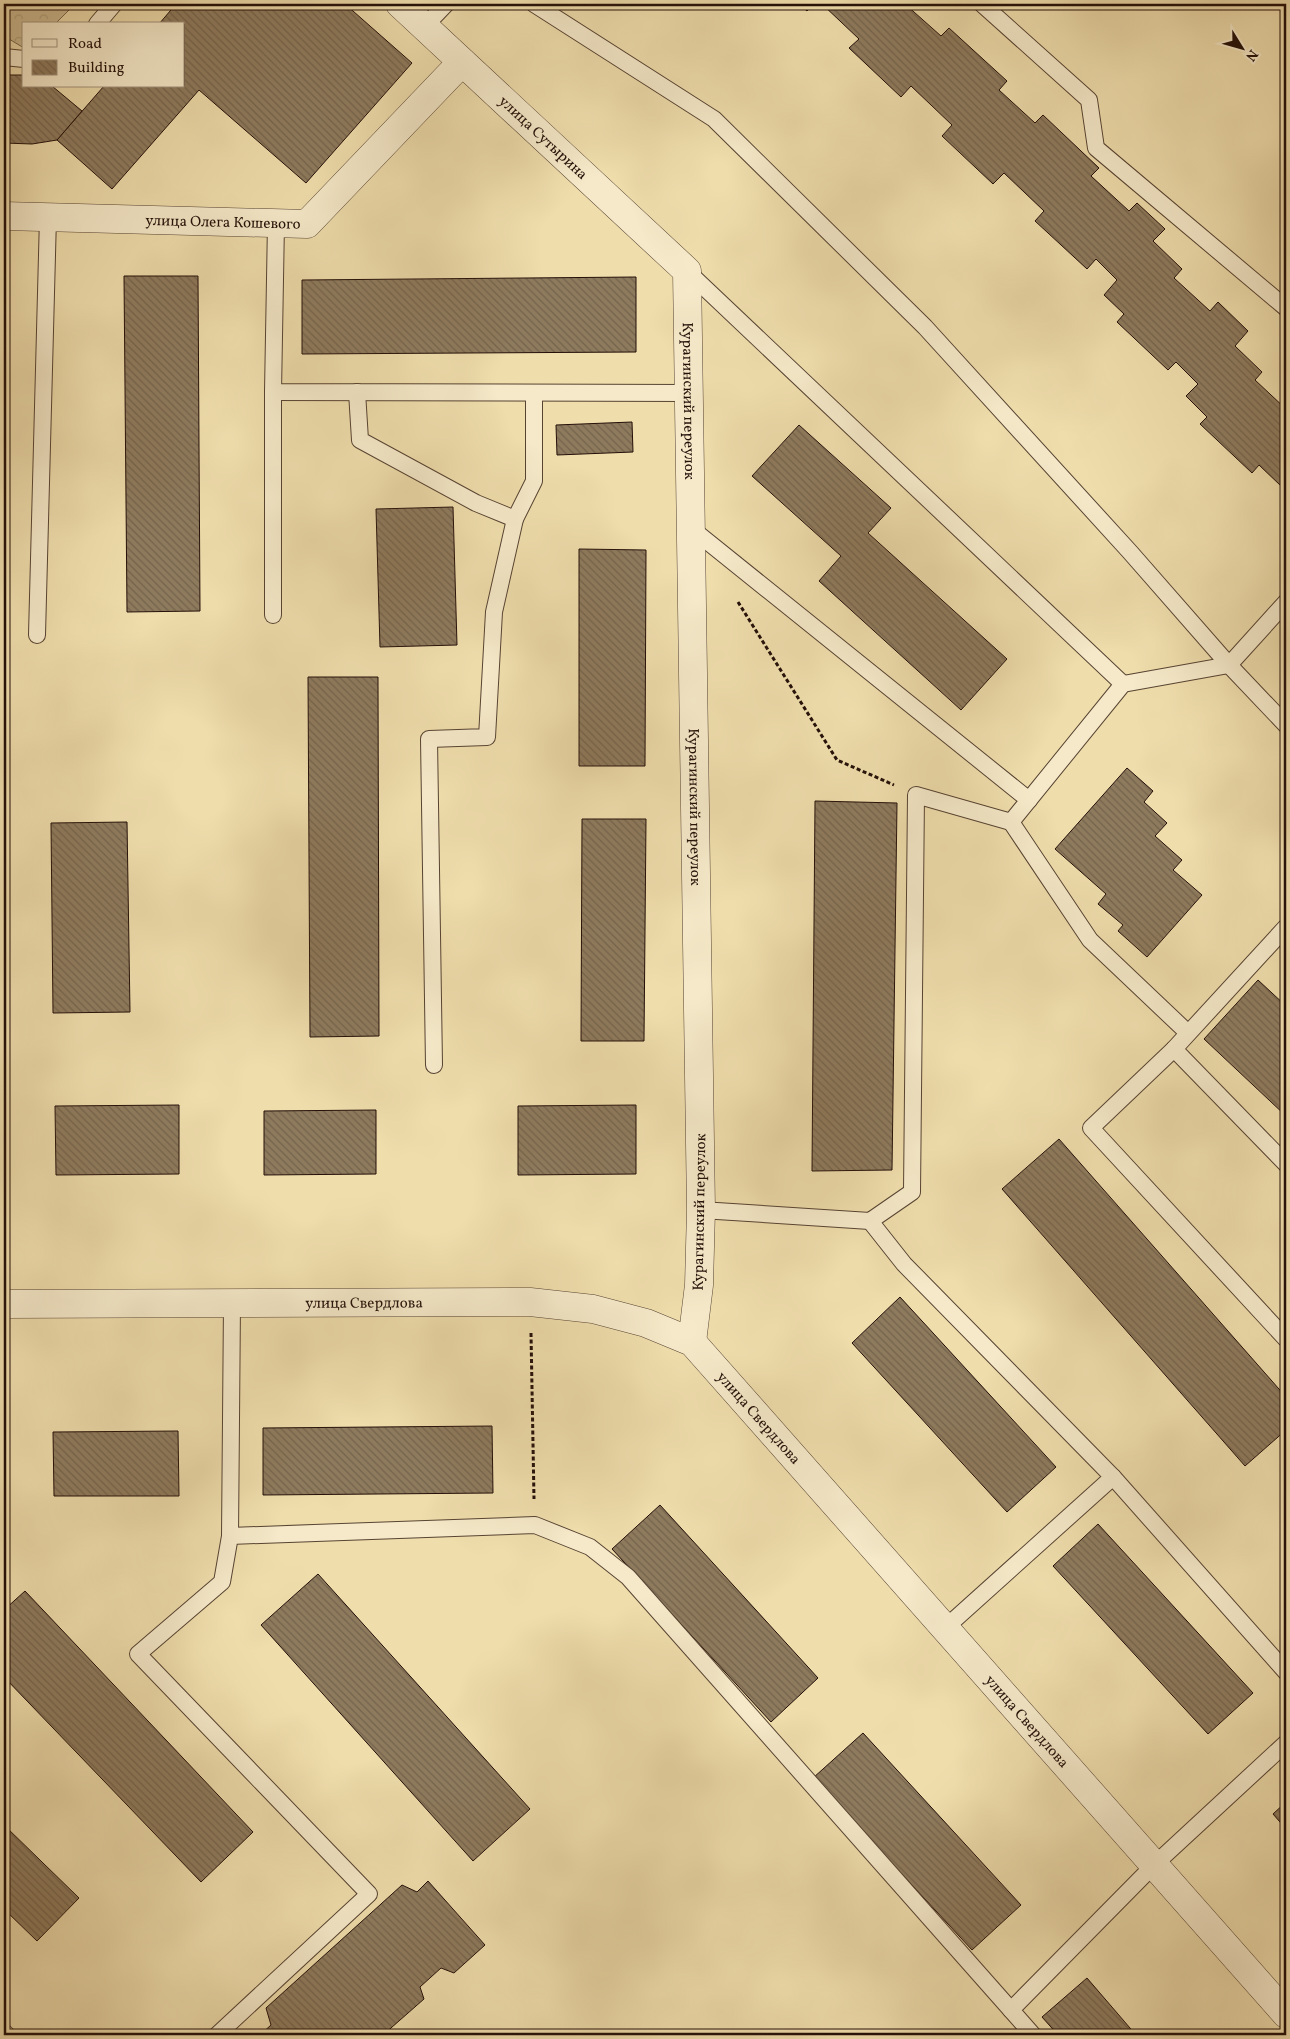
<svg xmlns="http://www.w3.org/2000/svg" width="1290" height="2039" font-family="Vollkorn,serif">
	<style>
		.forest { fill: url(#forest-crowns); stroke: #78654c }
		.building { fill: url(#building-back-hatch); stroke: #241009 }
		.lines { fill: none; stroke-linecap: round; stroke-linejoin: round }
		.service-casing { stroke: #574332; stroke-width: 18 }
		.minor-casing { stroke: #574332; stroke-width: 29 }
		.tertiary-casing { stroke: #574332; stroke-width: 29 }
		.path { stroke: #241009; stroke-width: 3; stroke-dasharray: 4 2.5; stroke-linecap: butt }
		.service { stroke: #f5e9c9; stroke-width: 16 }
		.minor { stroke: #f5e9c9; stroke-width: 28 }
		.tertiary { stroke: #f5e9c9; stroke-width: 28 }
		.labels { text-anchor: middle; stroke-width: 5; stroke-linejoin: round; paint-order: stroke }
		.street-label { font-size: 15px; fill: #241009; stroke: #f5e9c9 }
	</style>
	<defs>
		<pattern id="forest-crowns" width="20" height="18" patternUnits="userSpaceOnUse" patternTransform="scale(1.25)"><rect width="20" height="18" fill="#ccba90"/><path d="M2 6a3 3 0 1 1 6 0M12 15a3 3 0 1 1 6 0" fill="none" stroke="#af9f7b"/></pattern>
		<pattern id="building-back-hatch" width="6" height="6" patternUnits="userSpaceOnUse" patternTransform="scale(1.25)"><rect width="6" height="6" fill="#8e7b5e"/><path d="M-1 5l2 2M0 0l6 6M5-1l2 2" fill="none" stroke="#74634c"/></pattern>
	</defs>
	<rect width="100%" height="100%" fill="#efddac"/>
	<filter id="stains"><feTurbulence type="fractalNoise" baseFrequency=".004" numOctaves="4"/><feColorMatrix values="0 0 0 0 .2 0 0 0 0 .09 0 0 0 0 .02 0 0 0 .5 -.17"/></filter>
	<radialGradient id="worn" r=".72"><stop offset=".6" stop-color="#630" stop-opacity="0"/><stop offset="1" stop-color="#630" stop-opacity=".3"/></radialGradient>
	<path class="forest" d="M4 4H75L55 24H24V48L4 36Z"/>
	<g class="building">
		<path d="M176 4H345L412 63 306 183 199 90 112 189 57 140 104 86H184V24H159Z"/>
		<path d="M799 4H814L807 11Z"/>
		<path d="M822 4H905L941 36 949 28 1007 81 999 90 1035 123 1043 115 1099 168 1091 176 1129 211 1137 203 1165 229 1153 241 1182 269 1174 278 1210 311 1218 302 1248 331 1235 346 1262 372 1255 380 1286 409V481L1281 486 1259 465 1252 473 1200 424 1207 417 1186 396 1198 384 1176 362 1168 370 1117 322 1124 314 1104 295 1117 280 1096 259 1087 269 1035 221 1044 211 1004 173 993 184 942 136 952 125 911 86 901 97 849 48 859 39Z"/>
		<path d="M4 75H24V86H52L82 111 57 140 32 144 4 143Z"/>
		<path d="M124 276H198L200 611 127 612Z"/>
		<path d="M636 277V352L302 354V280Z"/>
		<path d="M632 422 633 452 557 455 556 425Z"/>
		<path d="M799 425 891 508 868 533 1007 659 961 710 819 581 841 556 752 476Z"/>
		<path d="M453 507 457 645 380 647 376 509Z"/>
		<path d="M579 549 646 550 645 766H579Z"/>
		<path d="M308 677H378L379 1036 310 1037Z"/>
		<path d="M1127 768 1153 791 1144 802 1167 823 1155 836 1182 860 1173 870 1202 895 1147 957 1118 931 1123 925 1098 904 1106 894 1055 849Z"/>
		<path d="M815 801 897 803 892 1170 812 1171Z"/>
		<path d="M582 819H646L644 1041H581Z"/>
		<path d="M127 822 130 1012 53 1013 51 823Z"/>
		<path d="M1258 980 1286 1006V1116L1204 1039Z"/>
		<path d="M179 1105V1174L56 1175 55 1106Z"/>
		<path d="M636 1105V1174L518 1175V1106Z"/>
		<path d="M376 1110V1174L264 1175V1111Z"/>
		<path d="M1059 1139 1286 1397V1430L1245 1466 1002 1189Z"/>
		<path d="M900 1297 1056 1467 1007 1512 852 1343Z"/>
		<path d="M492 1426 493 1493 263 1495V1428Z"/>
		<path d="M178 1431 179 1496H54L53 1432Z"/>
		<path d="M660 1505 818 1678 771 1722 612 1549Z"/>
		<path d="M1098 1524 1253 1693 1208 1734 1053 1566Z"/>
		<path d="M318 1574 530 1809 473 1861 261 1625Z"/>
		<path d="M25 1591 253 1832 201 1882 4 1677V1610Z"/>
		<path d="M863 1733 1021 1905 972 1950 813 1778Z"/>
		<path d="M1286 1802V1829L1273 1814Z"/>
		<path d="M4 1825 79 1898 37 1941 4 1909Z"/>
		<path d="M428 1881 485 1945 454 1973 441 1968 420 1987 424 1999 383 2035H260L271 2025 266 2008 402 1885 417 1892Z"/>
		<path d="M1087 1978 1136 2035H1058L1042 2017Z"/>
	</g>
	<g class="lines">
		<g class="service-casing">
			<g id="service">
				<path d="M534 4 714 119 925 327 1130 552 1229 665 1286 725"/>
				<path d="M982 4 1089 100 1096 148 1286 308"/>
				<path d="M97 24 114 4"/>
				<path d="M424 27 446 4"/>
				<path d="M4 57 24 59"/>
				<path d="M276 223 273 392 690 393"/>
				<path d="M687 271 1123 684"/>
				<path d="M357 392 360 440 476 503 515 519"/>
				<path d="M692 529 1029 800"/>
				<path d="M273 615V392"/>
				<path d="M37 635 48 217"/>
				<path d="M1011 822 1090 940 1188 1033"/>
				<path d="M1286 927 1174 1049 1286 1164"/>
				<path d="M1174 1049 1091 1128 1286 1339"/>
				<path d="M434 1065 429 739 487 737 494 612 515 519 534 481V393"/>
				<path d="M701 1210 870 1221 912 1192 916 795 1011 822 1123 684 1229 665 1286 602"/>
				<path d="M870 1221 904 1264 1113 1477 944 1629"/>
				<path d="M232 1303 230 1536 535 1525 590 1547 628 1577 1011 2010"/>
				<path d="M1113 1477 1286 1672"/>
				<path d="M4 2032 7 2035"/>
				<path d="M217 2035 369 1894 138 1654 222 1582 230 1536"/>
				<path d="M1033 2035 1011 2010 1153 1866 1286 1743"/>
			</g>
		</g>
		<g class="minor-casing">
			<g id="minor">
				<path id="s1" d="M4 216 307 224 462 62"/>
			</g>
		</g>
		<g class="tertiary-casing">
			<g id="tertiary">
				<path id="s2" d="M400 4 687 271 701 1210 699 1285 692 1342"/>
				<path id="s3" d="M4 1304 530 1302 593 1309 646 1323 692 1342 1286 2014"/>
			</g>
		</g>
		<g class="path">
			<path d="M738 602 837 760 894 785"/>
			<path d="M531 1333 534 1499"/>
		</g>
		<use href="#service" class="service"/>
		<use href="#minor" class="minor"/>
		<use href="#tertiary" class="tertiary"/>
	</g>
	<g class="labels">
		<g class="street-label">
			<text dy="5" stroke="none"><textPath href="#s2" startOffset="196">улица Сутырина</textPath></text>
			<text dy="5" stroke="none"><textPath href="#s1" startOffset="219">улица Олега Кошевого</textPath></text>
			<text dy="5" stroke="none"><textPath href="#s2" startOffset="522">Курагинский переулок</textPath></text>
			<text dy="5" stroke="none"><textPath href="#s2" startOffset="928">Курагинский переулок</textPath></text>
			<text transform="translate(699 1212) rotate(-89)" y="5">Курагинский переулок</text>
			<text dy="5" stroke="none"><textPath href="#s3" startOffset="360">улица Свердлова</textPath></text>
			<text dy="5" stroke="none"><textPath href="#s3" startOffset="795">улица Свердлова</textPath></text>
			<text dy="5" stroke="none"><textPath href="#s3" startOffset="1200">улица Свердлова</textPath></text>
		</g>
	</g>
	<rect width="1290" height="2039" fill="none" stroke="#efddac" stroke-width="20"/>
	<rect x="5" y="5" width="1280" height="2029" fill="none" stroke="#241009" stroke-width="2.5"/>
	<rect x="10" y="10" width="1270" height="2019" fill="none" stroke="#241009"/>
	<rect x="22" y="22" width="162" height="65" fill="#f5e9c9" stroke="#a1927c"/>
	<rect x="32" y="39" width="25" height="8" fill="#f5e9c9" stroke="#a1927c"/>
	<text x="68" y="48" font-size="15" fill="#241009">Road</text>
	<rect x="32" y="60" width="25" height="15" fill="url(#building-back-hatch)" stroke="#a1927c"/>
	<text x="68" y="72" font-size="15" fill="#241009">Building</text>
	<g transform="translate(1242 48) rotate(127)" stroke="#f5e9c9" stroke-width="4" paint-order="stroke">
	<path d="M0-4L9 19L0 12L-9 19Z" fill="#241009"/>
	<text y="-8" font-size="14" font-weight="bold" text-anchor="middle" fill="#241009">N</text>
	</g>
	<rect width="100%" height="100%" filter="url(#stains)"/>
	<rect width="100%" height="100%" fill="url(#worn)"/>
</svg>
